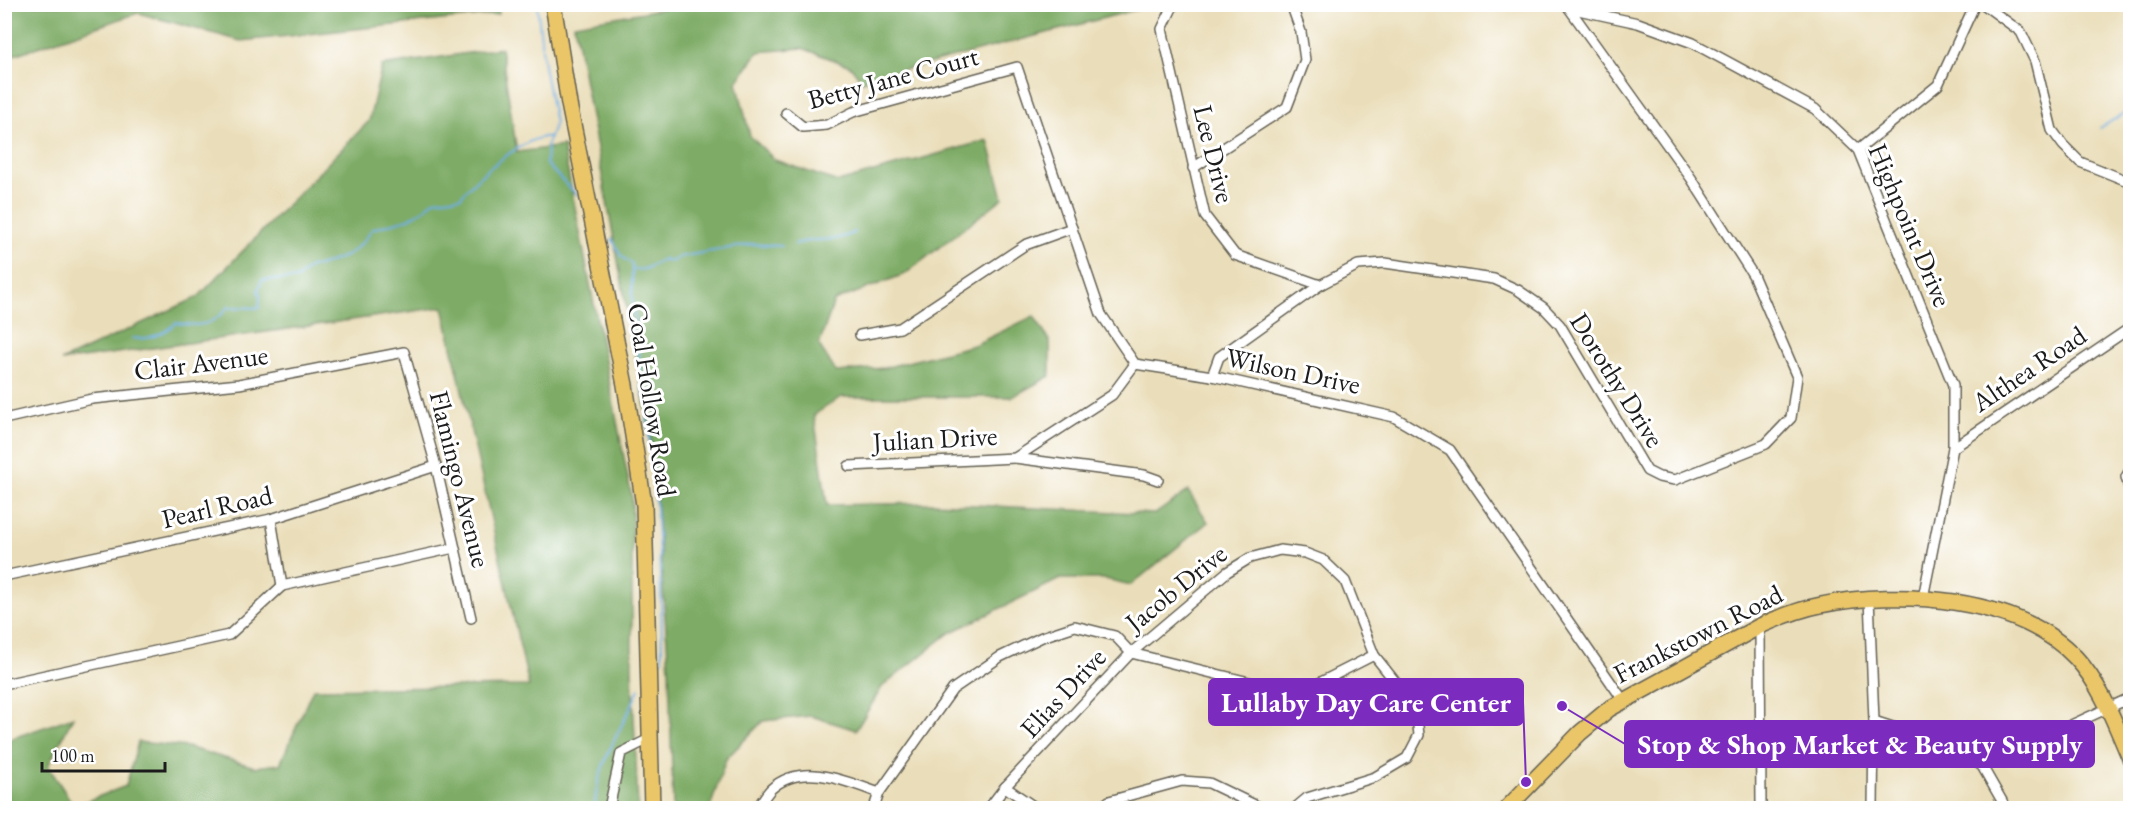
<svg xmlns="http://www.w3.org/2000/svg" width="2135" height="813" font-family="'EB Garamond',serif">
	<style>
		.forest { fill: #7eac66; stroke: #4d6441; stroke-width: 1.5 }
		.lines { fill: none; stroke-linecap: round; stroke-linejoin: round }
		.stream { stroke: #70aee2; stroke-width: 2 }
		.street-casing { stroke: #646053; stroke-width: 12 }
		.primary-casing { stroke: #646053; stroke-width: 18 }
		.street { stroke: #fff; stroke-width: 9 }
		.primary { stroke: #eac669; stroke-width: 15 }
		.labels { text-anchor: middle; stroke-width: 6; stroke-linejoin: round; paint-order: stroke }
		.street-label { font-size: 27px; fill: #1c1c1c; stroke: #fff }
		.leader { fill: none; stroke: #7b2cbf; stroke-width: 2 }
		.callout-dot { fill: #7b2cbf; stroke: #fff; stroke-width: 2 }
		.callout { fill: #7b2cbf; stroke: #7b2cbf; stroke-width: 2 }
		.callout-label { font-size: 28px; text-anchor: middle; font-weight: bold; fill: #fff }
	</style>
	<rect width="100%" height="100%" fill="#fff"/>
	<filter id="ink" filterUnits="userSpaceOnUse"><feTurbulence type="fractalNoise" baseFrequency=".0167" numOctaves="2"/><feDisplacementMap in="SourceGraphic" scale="12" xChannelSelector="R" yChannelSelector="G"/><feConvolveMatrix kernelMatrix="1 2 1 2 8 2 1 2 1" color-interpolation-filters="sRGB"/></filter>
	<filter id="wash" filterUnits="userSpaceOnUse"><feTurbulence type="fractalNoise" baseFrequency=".008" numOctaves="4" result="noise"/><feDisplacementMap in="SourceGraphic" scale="24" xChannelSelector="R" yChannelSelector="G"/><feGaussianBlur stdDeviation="1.35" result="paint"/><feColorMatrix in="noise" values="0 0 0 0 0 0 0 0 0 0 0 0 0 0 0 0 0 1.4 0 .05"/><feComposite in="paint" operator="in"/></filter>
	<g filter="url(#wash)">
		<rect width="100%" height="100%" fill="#eadeba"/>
		<g class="forest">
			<path d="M690 4 1137 5 1139 9 862 81 850 66 802 48 758 52 737 82 750 136 775 160 838 182 988 140 1003 198 905 274 834 301 819 345 836 372 884 368 974 345 1034 316 1050 342V376L1012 397H841L814 415 827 505 934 503 1155 514 1188 491 1208 522 1131 585 1105 579H1060L948 634 882 687 856 730 811 716 763 721 726 759 710 808H673L669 669 652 445 574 24Z"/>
			<path d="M498 5 499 14 241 41 138 13 5 58V5Z"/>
			<path d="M501 48 517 152 563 146 632 498V669L638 808H5L4 741 73 717 48 766 74 806 126 786 138 742 187 747 255 767 280 764 313 689 529 686 443 307 61 361 198 297 369 121 382 66Z"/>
		</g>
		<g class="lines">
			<g class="stream">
				<path d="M537 4 544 66 555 123 547 144 546 164 578 196"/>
				<path d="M2100 128 2130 110"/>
				<path d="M612 239 621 256 632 264V295L644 397"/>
				<path d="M795 244C817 236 832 244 855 232"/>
				<path d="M632 270 645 269 664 259 671 262 679 257 752 244 781 246"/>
				<path d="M132 338C147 341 164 334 176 323 199 327 213 326 228 307L259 308 260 296 258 290 262 280 297 279 310 267 319 266 348 255 363 242 372 229 408 219 425 209 434 200 461 197C472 179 528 134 550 137"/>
				<path d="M646 414C657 497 662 576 662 661"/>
				<path d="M595 808C595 765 623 728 639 689"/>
			</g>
		</g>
	</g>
	<g filter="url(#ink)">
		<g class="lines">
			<g class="street-casing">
				<g id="street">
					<path d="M1174 4 1162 29 1205 216 1235 255 1320 285"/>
					<path d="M1983 4 2021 32 2035 61 2052 130 2063 145 2080 162 2130 182"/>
					<path d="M1569 8 1638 23 1693 43 1815 109 1858 150 1953 385V448L1923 598"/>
					<path d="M786 113 803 127 827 125 853 112 1017 67 1101 314 1135 364 1212 376 1394 417 1450 450 1623 700"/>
					<path d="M1858 150 1938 85 1975 4"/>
					<path d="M1193 168 1287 107 1305 60 1301 32 1291 4"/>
					<path d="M860 335 900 328 1025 245 1072 228"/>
					<path d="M1212 376 1219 357 1320 285 1358 265 1385 263 1494 279 1518 290 1544 308 1560 325 1647 471 1659 477 1675 480 1766 444 1791 418 1797 377 1753 275 1691 178 1566 4"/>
					<path d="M4 419 92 399 239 384 404 352 436 466 471 618"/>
					<path d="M1953 448 2130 328"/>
					<path d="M1015 458 1144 475 1158 480"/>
					<path d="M849 466 1015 458 1112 395 1135 364"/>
					<path d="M2130 470 2126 477 2130 491"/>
					<path d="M271 519 282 586"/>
					<path d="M4 576 271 519 436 466"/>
					<path d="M282 586 454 548"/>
					<path d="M1869 598 1874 721 1873 808"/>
					<path d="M1760 626 1761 808"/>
					<path d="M1131 653 1281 690 1315 685 1374 655"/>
					<path d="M4 684 229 635 282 586"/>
					<path d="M1874 721 1955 747 1982 766 2006 808"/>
					<path d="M1982 766 2130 698"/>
					<path d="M1005 787 1036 808"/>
					<path d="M609 808 621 753 651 738"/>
					<path d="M757 808C761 803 766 794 771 789 802 761 846 781 879 793"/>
					<path d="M874 808 879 793 953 689 1000 657 1042 637 1075 626 1115 636 1131 653"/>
					<path d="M989 808 1005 787 1131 653 1227 572 1250 558 1280 550 1305 553 1323 560 1345 581 1374 655 1416 708 1419 735 1407 758 1375 777 1307 798 1295 808"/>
					<path d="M1101 808 1109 801 1182 781 1209 783 1261 808"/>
				</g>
			</g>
			<g class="primary-casing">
				<g id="primary">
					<path d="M553 4 569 104 625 385 644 505 652 808"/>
					<path d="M1507 808 1580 733 1609 709 1760 626C1780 617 1800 609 1821 605 1898 589 2018 596 2076 658 2102 686 2115 724 2130 758"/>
				</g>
			</g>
			<use href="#street" class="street"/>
			<use href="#primary" class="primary"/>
		</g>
	</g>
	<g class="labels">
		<g class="street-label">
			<text transform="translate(893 78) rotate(-15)" y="9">Betty Jane Court</text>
			<text transform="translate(1214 154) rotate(76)" y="9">Lee Drive</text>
			<text transform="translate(1910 225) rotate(67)" y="9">Highpoint Drive</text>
			<text transform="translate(201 363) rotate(-7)" y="9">Clair Avenue</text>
			<text transform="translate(2029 369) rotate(-34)" y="9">Althea Road</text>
			<text transform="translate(1293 371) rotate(12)" y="9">Wilson Drive</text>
			<text transform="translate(1617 380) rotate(58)" y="9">Dorothy Drive</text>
			<text transform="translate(652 400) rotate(81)" y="9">Coal Hollow Road</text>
			<text transform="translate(935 439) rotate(-3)" y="9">Julian Drive</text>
			<text transform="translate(460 479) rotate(76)" y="9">Flamingo Avenue</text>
			<text transform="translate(217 507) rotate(-13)" y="9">Pearl Road</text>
			<text transform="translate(1176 588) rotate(-39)" y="9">Jacob Drive</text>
			<text transform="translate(1698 634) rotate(-27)" y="9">Frankstown Road</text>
			<text transform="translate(1063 693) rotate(-47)" y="9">Elias Drive</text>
		</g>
	</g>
	<path class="leader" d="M1526 782L1523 702M1562 706L1625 744"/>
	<g class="callout-dot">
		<circle cx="1526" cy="782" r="6"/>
		<circle cx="1562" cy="706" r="6"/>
	</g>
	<g class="callout">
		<rect x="1209" y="679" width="314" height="46" rx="6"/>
		<rect x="1625" y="721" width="469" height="46" rx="6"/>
	</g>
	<g class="callout-label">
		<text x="1366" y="712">Lullaby Day Care Center</text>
		<text x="1860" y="754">Stop &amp; Shop Market &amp; Beauty Supply</text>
	</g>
	<rect width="2135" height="813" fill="none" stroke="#fff" stroke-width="24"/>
	<path d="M42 762v9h123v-9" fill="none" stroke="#1c1c1c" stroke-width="3"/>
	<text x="51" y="762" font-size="18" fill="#1c1c1c" stroke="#ffffff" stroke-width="4.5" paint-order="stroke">100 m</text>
</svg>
